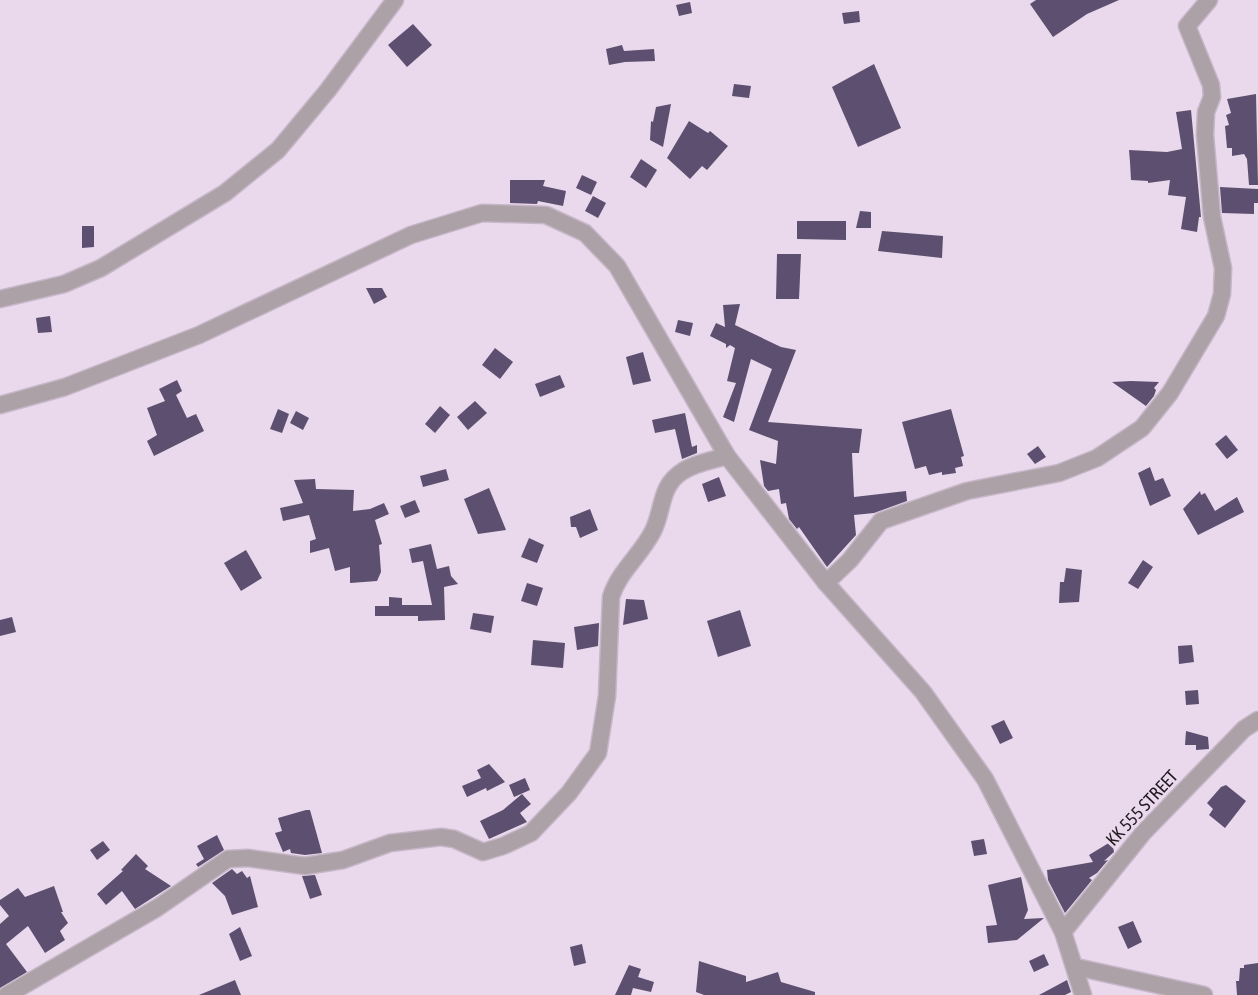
<svg xmlns="http://www.w3.org/2000/svg" width="1258" height="995" font-family="'Asap Condensed',sans-serif">
	<style>
		.building { fill: #5d4f70 }
		.lines { fill: none; stroke-linecap: round; stroke-linejoin: round }
		.minor-casing { stroke: #c6b6c7; stroke-width: 19 }
		.minor { stroke: #aba1a7; stroke-width: 16 }
		.labels { text-anchor: middle; stroke-width: 6; stroke-linejoin: round; paint-order: stroke }
		.street-label { font-size: 18px; fill: #201920; stroke: #ead9ec }
	</style>
	<rect width="100%" height="100%" fill="#ead9ec"/>
	<g class="building">
		<path d="M1036 0H1119L1087 14 1053 37 1030 4Z"/>
		<path d="M690 2 692 13 679 16 676 5Z"/>
		<path d="M859 11 860 22 844 24 842 13Z"/>
		<path d="M413 24 432 45 407 67 388 45Z"/>
		<path d="M622 45 624 51 654 49 655 61 625 62 609 65 606 49Z"/>
		<path d="M874 64 901 128 858 147 832 87Z"/>
		<path d="M734 84 751 86 749 98 732 96Z"/>
		<path d="M1256 94 1258 185H1249L1247 159 1244 154 1232 156V148H1227L1225 126 1229 125 1226 115 1231 113 1227 99Z"/>
		<path d="M671 104 663 147 650 140 651 121 653 122 656 107Z"/>
		<path d="M1191 110 1201 217H1199L1197 232 1181 229 1186 197 1168 195 1170 180 1148 183V181L1131 180 1130 162 1129 150 1167 152 1182 149 1176 112Z"/>
		<path d="M689 121 708 133 710 131 728 146 707 170 702 166 690 179 667 158Z"/>
		<path d="M641 159 657 170 646 188 630 177Z"/>
		<path d="M582 175 597 182 591 195 576 188Z"/>
		<path d="M510 180H545L543 186 566 191 563 206 538 201 537 204 510 203Z"/>
		<path d="M1220 187 1258 189V203H1254V214L1222 213Z"/>
		<path d="M593 196 606 203 598 218 585 211Z"/>
		<path d="M860 211 871 212V228H856Z"/>
		<path d="M797 221H846V240L797 239Z"/>
		<path d="M82 226H94V247L82 248Z"/>
		<path d="M882 231 943 236 942 258 878 251Z"/>
		<path d="M777 254H801L799 299H776Z"/>
		<path d="M366 288H382L387 297 374 304Z"/>
		<path d="M740 304 735 325 781 347 796 350 768 422 862 429 859 453H852L854 497 906 491 907 501 874 513 854 515 856 535 827 567 799 527 797 529 789 519 786 503 781 504 779 489 768 491 764 486 760 460 776 464 778 441 749 430 772 369 751 359 734 422 723 417 736 383 727 381 735 348 730 345 726 348V344L710 336 716 323 725 327 723 305Z"/>
		<path d="M50 316 52 332 38 333 36 318Z"/>
		<path d="M678 320 693 323 690 336 675 332Z"/>
		<path d="M495 348 513 362 500 379 482 365Z"/>
		<path d="M643 352 651 381 633 385 626 357Z"/>
		<path d="M560 375 565 387 540 397 535 384Z"/>
		<path d="M177 380 182 391 176 395 187 418 196 414 204 431 154 456 147 441 157 435 147 408 165 401 159 389Z"/>
		<path d="M1131 381 1159 382 1154 388 1156 390 1154 396 1146 406 1112 382Z"/>
		<path d="M475 401 487 413 468 430 457 417Z"/>
		<path d="M440 406 450 415 435 433 425 424Z"/>
		<path d="M278 409 289 414 282 433 270 429Z"/>
		<path d="M951 409 964 456 961 457 963 466 955 468 956 473 942 475V472L929 475 926 466 915 469 902 422Z"/>
		<path d="M296 411 309 418 303 430 290 423Z"/>
		<path d="M685 413 692 447 697 445V453L682 459 675 429 655 433 652 420Z"/>
		<path d="M1226 435 1238 450 1227 459 1215 444Z"/>
		<path d="M1038 446 1046 457 1035 464 1027 454Z"/>
		<path d="M1150 467 1155 481 1163 478 1171 496 1150 506 1138 473Z"/>
		<path d="M446 469 449 480 423 487 420 476Z"/>
		<path d="M719 477 726 496 708 502 702 484Z"/>
		<path d="M315 479 316 489 354 490 353 511 370 509 384 503 389 514 375 520 382 544 379 545 381 572 377 581 350 583V567L335 571 329 548 310 553V541L316 539 309 515 283 521 280 508 303 503 294 480Z"/>
		<path d="M489 488 506 530 478 534 464 499Z"/>
		<path d="M1200 491 1201 495 1205 493 1215 511 1237 497 1244 512 1198 535 1183 509Z"/>
		<path d="M415 500 420 512 405 518 400 506Z"/>
		<path d="M590 509 598 530 580 538 576 527H571L570 517Z"/>
		<path d="M529 538 544 545 537 563 521 557Z"/>
		<path d="M431 544 437 569 449 566 451 576 458 584 444 587 445 620 418 621V616H375V606H389V597L402 598V605H432L423 561 412 563 409 549Z"/>
		<path d="M246 550 262 578 241 591 224 563Z"/>
		<path d="M1143 560 1153 567 1138 589 1128 583Z"/>
		<path d="M1066 568 1082 570 1079 602 1059 603 1060 582H1064Z"/>
		<path d="M527 583 543 588 537 606 521 601Z"/>
		<path d="M626 599 644 600 648 619 623 625Z"/>
		<path d="M740 610 751 646 718 657 707 621Z"/>
		<path d="M473 613 494 616 491 633 470 629Z"/>
		<path d="M12 617 16 632 0 636V620Z"/>
		<path d="M599 623 598 646 577 650 574 627Z"/>
		<path d="M533 640 565 643 563 668 531 665Z"/>
		<path d="M1192 645 1194 662 1179 664 1178 646Z"/>
		<path d="M1198 690 1199 704 1186 705 1185 691Z"/>
		<path d="M1004 720 1013 738 1000 744 991 726Z"/>
		<path d="M1186 731 1208 737 1209 749 1196 750V745H1185Z"/>
		<path d="M489 764 505 782 487 791 486 788 467 797 462 786 481 778 477 770Z"/>
		<path d="M525 778 530 790 514 797 509 785Z"/>
		<path d="M1226 785 1246 801 1225 828 1209 815 1213 809 1207 803 1221 787Z"/>
		<path d="M522 794 531 804 520 813 527 822 489 839 480 821 503 810Z"/>
		<path d="M306 810H310L322 853 305 855 291 853 290 849 283 852 275 833 282 831 278 818Z"/>
		<path d="M217 835 224 850 198 867 196 864 204 859 197 846Z"/>
		<path d="M984 839 987 854 974 856 971 841Z"/>
		<path d="M103 841 110 850 97 860 90 850Z"/>
		<path d="M1112 841 1114 852 1104 861 1108 860 1097 873 1089 878 1092 880 1065 913 1048 880 1047 870 1093 862 1089 855Z"/>
		<path d="M136 854 148 866 145 869 171 886 135 909 122 891 106 905 97 894 123 871 121 870Z"/>
		<path d="M232 869 237 874 242 871 247 878 250 876 258 907 232 915 225 896 212 883Z"/>
		<path d="M315 875 322 895 310 899 302 876Z"/>
		<path d="M1021 877 1028 910 1024 919 1044 918 1017 940 988 943 986 926 997 925 988 885Z"/>
		<path d="M54 886 63 912H61L68 923 60 931 65 940 45 953 28 926 6 944 27 972 0 988V924L9 916 0 905V900L18 888 25 897Z"/>
		<path d="M1133 921 1142 942 1128 949 1118 927Z"/>
		<path d="M240 927 252 956 240 961 229 934Z"/>
		<path d="M582 944 586 963 574 966 570 947Z"/>
		<path d="M1044 954 1049 965 1034 972 1029 961Z"/>
		<path d="M699 961 746 976V982L778 972 781 982 815 992V995H704L696 992Z"/>
		<path d="M1258 963V995H1237L1236 981H1239L1240 968H1244V965Z"/>
		<path d="M629 965 641 969 638 977 654 982 651 992 633 988 631 995H615Z"/>
		<path d="M235 980 241 995H199Z"/>
		<path d="M1067 980 1071 992 1065 995H1039Z"/>
	</g>
	<g class="lines">
		<g class="minor-casing">
			<g id="minor">
				<path d="M0 299 64 284 101 268 225 193 278 150 328 90 395 0"/>
				<path d="M0 405 65 387 199 335 411 235 482 213 546 215 585 233 617 266 727 456 826 583 923 692 985 779 1063 932 1083 995"/>
				<path d="M826 583 850 560 881 521 967 491 1059 473 1097 458 1142 428 1170 393 1216 316 1222 294 1223 268 1212 217 1205 135 1206 112 1212 97 1211 85 1187 26 1209 0"/>
				<path d="M1063 932 1143 833 1244 729 1258 720"/>
				<path d="M1076 967 1204 995"/>
				<path d="M7 995 157 908 228 859 248 858 305 866 343 860 390 843 441 837 454 839 483 852 503 846 531 833 569 793 598 753 607 696 611 597C619 571 641 555 653 531 664 509 659 486 683 471 695 463 713 460 727 456"/>
			</g>
		</g>
		<use href="#minor" class="minor"/>
	</g>
	<g class="labels">
		<g class="street-label">
			<text transform="translate(1142 808) rotate(-47)" y="6">KK 555 STREET</text>
		</g>
	</g>
</svg>
